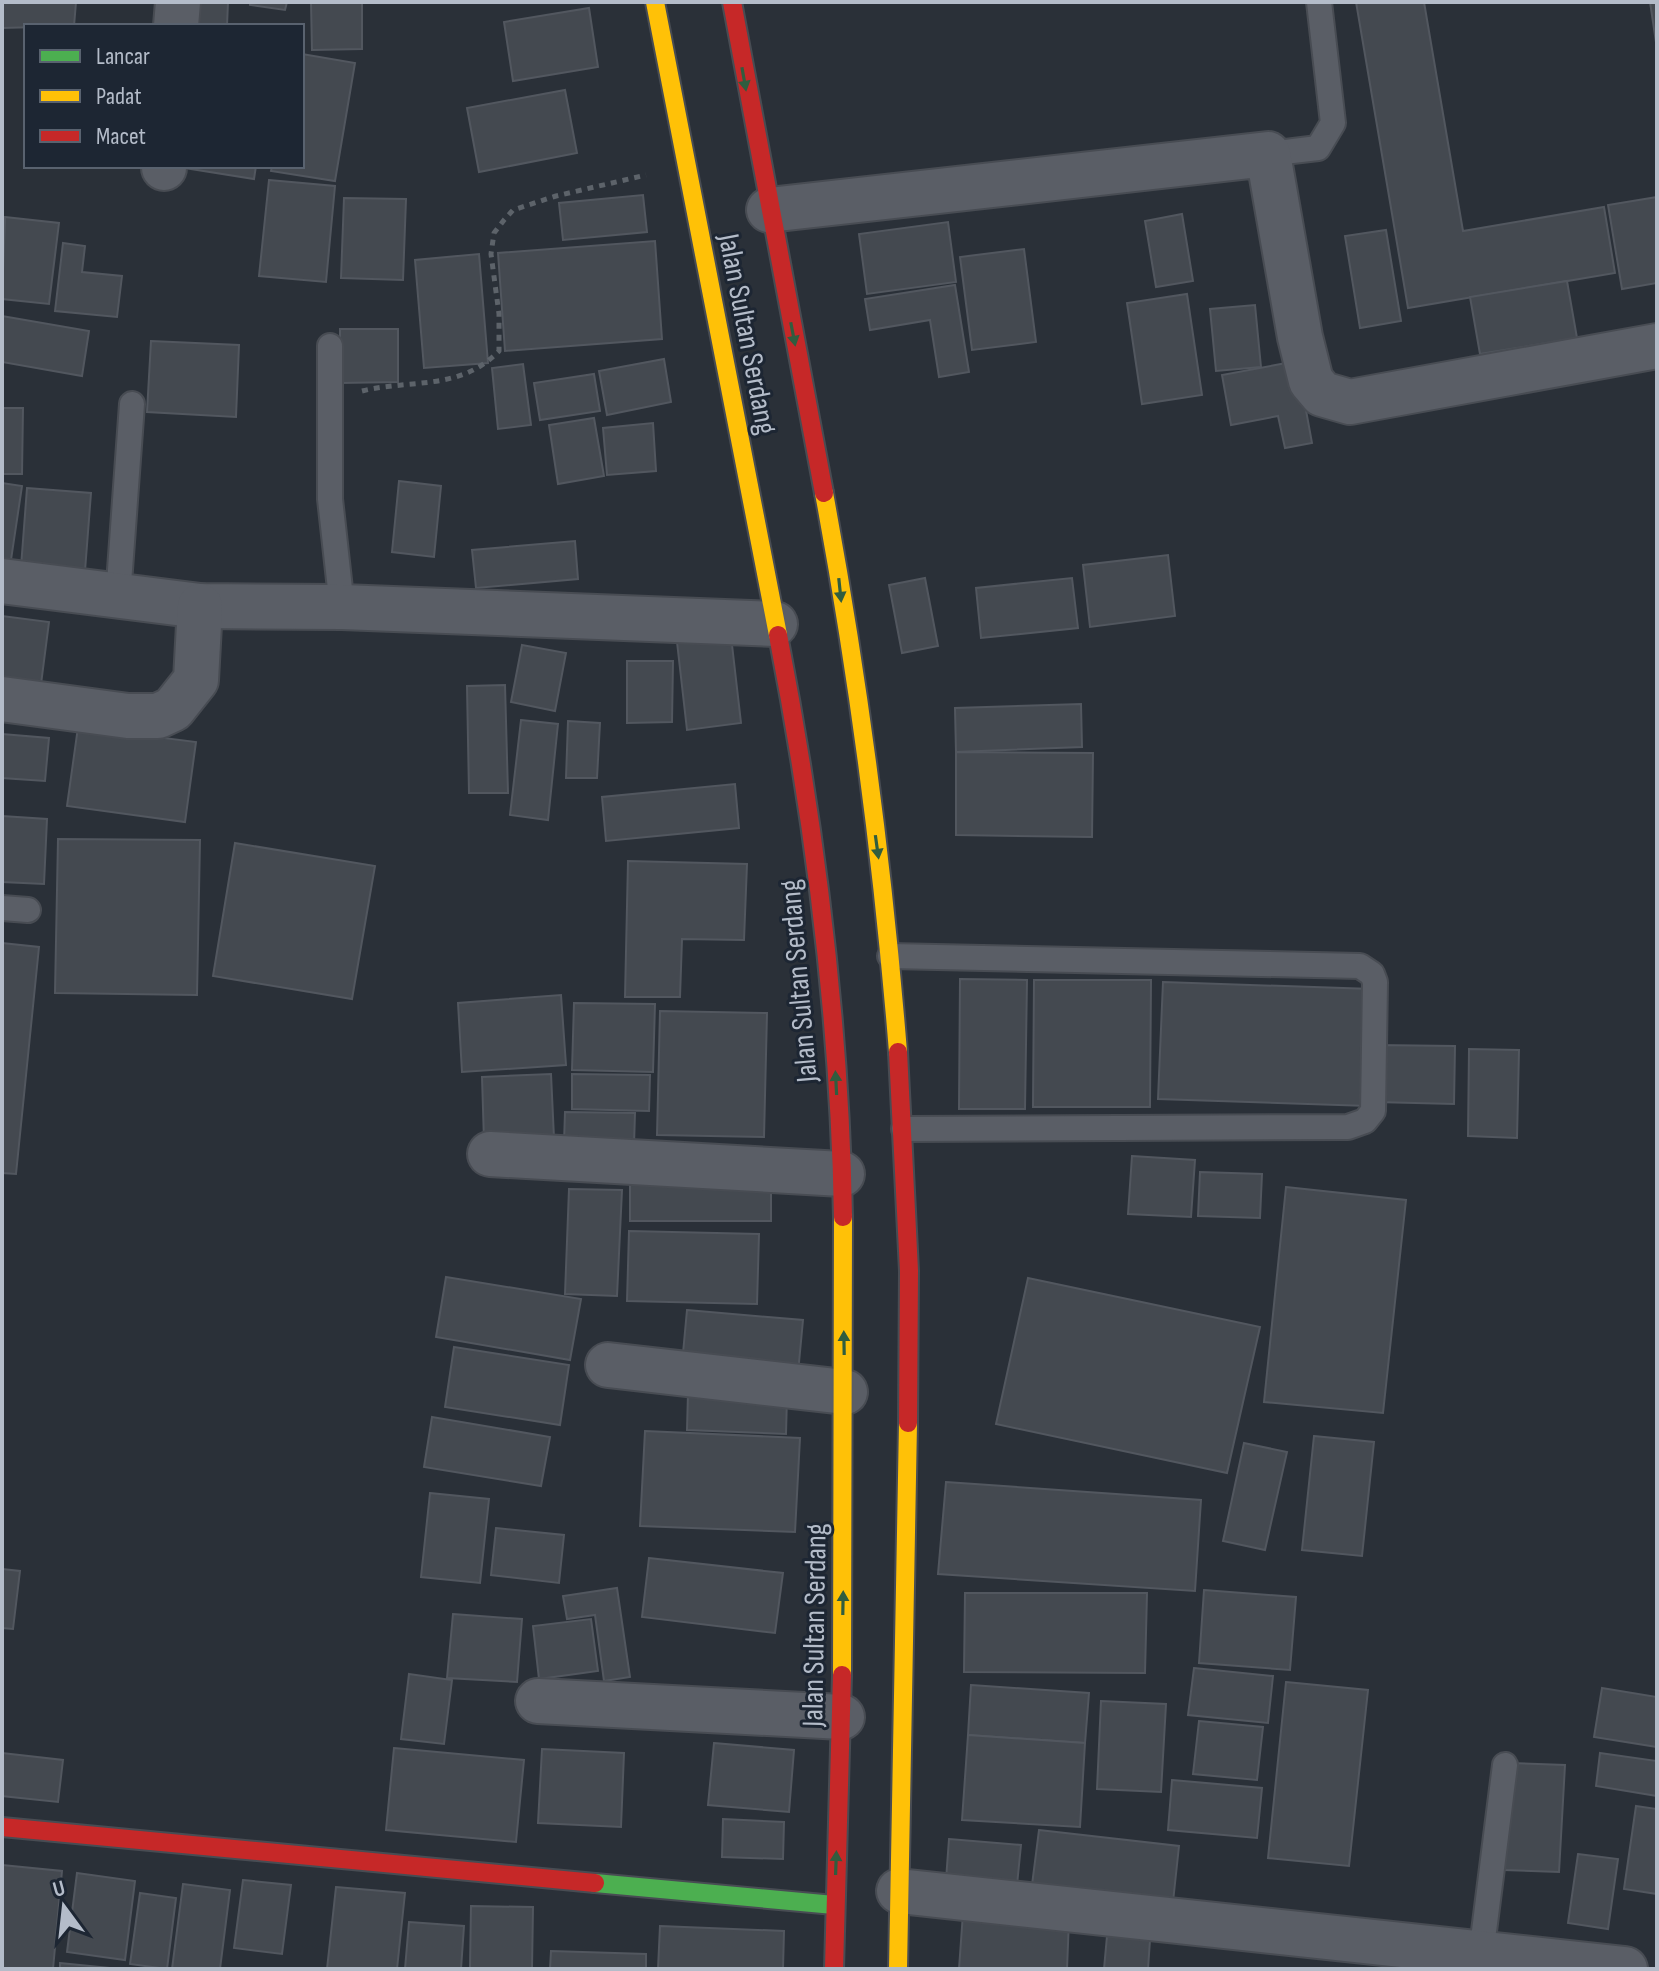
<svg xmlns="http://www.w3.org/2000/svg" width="1659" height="1971" font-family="'Sofia Sans Condensed',sans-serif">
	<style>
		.building { fill: #444950; stroke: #52575f; stroke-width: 2 }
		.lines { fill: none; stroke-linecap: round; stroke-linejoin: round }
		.lane-casing { stroke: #484c53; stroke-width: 28 }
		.street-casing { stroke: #484c53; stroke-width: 48 }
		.fast-casing { stroke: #484c53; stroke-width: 22 }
		.slow-casing { stroke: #484c53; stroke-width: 22 }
		.jam-casing { stroke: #484c53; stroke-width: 22 }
		.path { stroke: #5d636a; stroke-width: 5; stroke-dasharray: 6 6; stroke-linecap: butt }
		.lane { stroke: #5a5e66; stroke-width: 24 }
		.street { stroke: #5a5e66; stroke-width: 44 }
		.fast { stroke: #4caf50; stroke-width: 18 }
		.slow { stroke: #ffc107; stroke-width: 18 }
		.jam { stroke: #c62828; stroke-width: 18 }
		.oneway { fill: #305d3f }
		.labels { text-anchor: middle; stroke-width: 6; stroke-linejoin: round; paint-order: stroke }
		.street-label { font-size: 30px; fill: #b4bcc9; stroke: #1d2633 }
	</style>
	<rect width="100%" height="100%" fill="#2a3038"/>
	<g class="building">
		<path d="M2 2H76L74 26 2 28Z"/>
		<path d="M183 2H228L227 26H181Z"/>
		<path d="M250 2H287L285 10 250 5Z"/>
		<path d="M311 2H362V49L312 50Z"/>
		<path d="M1356 2H1424L1463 231 1604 207 1615 273 1408 308Z"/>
		<path d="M1650 2H1657V49Z"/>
		<path d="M589 8 598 67 513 81 504 22Z"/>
		<path d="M302 54 355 63 335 181 271 171 272 166H302Z"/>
		<path d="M565 90 577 153 479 172 467 108Z"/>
		<path d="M172 166H256L254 179Z"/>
		<path d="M269 180 335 186 326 282 259 276Z"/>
		<path d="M643 195 647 232 563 240 559 203Z"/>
		<path d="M1657 197V283L1622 289 1608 205Z"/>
		<path d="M344 198 406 199 403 280 341 278Z"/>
		<path d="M1182 214 1193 281 1156 287 1145 221Z"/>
		<path d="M5 217 59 223 49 304 2 299Z"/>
		<path d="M948 222 956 282 867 294 859 234Z"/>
		<path d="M1386 230 1401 321 1360 328 1345 236Z"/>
		<path d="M655 241 662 339 505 351 498 253Z"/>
		<path d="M63 243 85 246 82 272 122 276 117 317 55 311Z"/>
		<path d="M1024 249 1036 342 972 350 960 257Z"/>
		<path d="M479 254 488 363 424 368 415 260Z"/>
		<path d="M1567 281 1577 338 1480 354 1470 297Z"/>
		<path d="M955 285 969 372 939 377 930 320 870 330 865 299Z"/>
		<path d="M1187 294 1202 395 1142 404 1127 303Z"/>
		<path d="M1255 305 1261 367 1216 371 1210 309Z"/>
		<path d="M2 316 89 331 82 376 2 362Z"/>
		<path d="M340 329H398V382L340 383Z"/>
		<path d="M151 341 239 345 236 417 147 412Z"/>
		<path d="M664 359 671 402 607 415 599 371Z"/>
		<path d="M1297 361 1312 443 1285 448 1278 416 1231 425 1222 375Z"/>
		<path d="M523 364 531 425 498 429 492 368Z"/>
		<path d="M594 374 600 411 540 420 534 383Z"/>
		<path d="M2 408H23L22 474H2Z"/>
		<path d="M594 418 604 476 558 484 549 425Z"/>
		<path d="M653 423 656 471 607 475 603 428Z"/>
		<path d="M399 481 441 486 434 557 392 552Z"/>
		<path d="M2 483 22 486 11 560 2 559Z"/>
		<path d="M27 488 91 493 85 571 21 567Z"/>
		<path d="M575 541 578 579 476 588 472 550Z"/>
		<path d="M1168 555 1175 616 1090 627 1083 565Z"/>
		<path d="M925 578 938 646 902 653 889 585Z"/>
		<path d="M1072 578 1078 628 981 638 976 588Z"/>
		<path d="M2 616 49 622 40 692 2 688Z"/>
		<path d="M731 636 741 723 687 730 677 642Z"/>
		<path d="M522 645 566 653 555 711 511 702Z"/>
		<path d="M627 661H673L672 722 627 723Z"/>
		<path d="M505 685 508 793H469L467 686Z"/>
		<path d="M1081 704 1082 747 956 752 955 708Z"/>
		<path d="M521 720 558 724 548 820 510 815Z"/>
		<path d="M568 721 600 723 597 778H566Z"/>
		<path d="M78 727 196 742 185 822 67 806Z"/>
		<path d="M2 734 49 738 45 781 2 778Z"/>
		<path d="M956 752 1093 753 1092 837 956 835Z"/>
		<path d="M735 784 739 828 606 841 602 797Z"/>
		<path d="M2 816 47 819 44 884 2 882Z"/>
		<path d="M58 839 200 840 197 995 55 993Z"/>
		<path d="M235 843 375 866 352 999 213 976Z"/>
		<path d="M628 861 747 864 744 940 682 939 680 997H625Z"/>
		<path d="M2 943 39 947 16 1174 2 1173Z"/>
		<path d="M960 979 1027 980 1025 1109H959Z"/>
		<path d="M1034 980H1151L1150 1107H1033Z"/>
		<path d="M1163 982 1372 989 1368 1106 1158 1099Z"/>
		<path d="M561 995 566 1065 462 1072 458 1003Z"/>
		<path d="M574 1003 655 1004 653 1072 572 1070Z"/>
		<path d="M660 1011 767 1013 764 1137 657 1135Z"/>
		<path d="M1376 1045 1455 1046 1454 1104 1376 1102Z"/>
		<path d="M1469 1049 1519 1050 1517 1138 1468 1136Z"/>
		<path d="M551 1074 554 1138 484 1141 482 1077Z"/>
		<path d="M572 1074 650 1075 649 1111 572 1109Z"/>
		<path d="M565 1112 635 1113 634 1145 564 1143Z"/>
		<path d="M1132 1156 1195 1160 1191 1217 1128 1214Z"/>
		<path d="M1200 1172 1262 1174 1260 1218 1198 1216Z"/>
		<path d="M771 1178V1221H630V1179Z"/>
		<path d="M1286 1187 1406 1200 1383 1413 1264 1402Z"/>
		<path d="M569 1189 622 1190 617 1296 565 1294Z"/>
		<path d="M629 1231 759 1234 757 1304 627 1301Z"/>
		<path d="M446 1277 581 1299 570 1360 436 1337Z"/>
		<path d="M1028 1278 1260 1327 1227 1473 996 1424Z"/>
		<path d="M687 1310 803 1320 798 1373 682 1364Z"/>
		<path d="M454 1347 569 1365 560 1425 445 1407Z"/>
		<path d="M688 1393 787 1397 786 1434 687 1430Z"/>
		<path d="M432 1417 550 1437 541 1486 424 1467Z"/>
		<path d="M645 1431 800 1438 795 1532 640 1526Z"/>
		<path d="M1314 1436 1374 1442 1362 1556 1302 1550Z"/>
		<path d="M1244 1443 1287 1452 1265 1550 1223 1541Z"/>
		<path d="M946 1482 1201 1500 1195 1591 938 1574Z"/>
		<path d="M430 1493 489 1499 480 1583 421 1577Z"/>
		<path d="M496 1528 564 1535 559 1583 491 1575Z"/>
		<path d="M649 1558 783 1573 775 1633 642 1617Z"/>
		<path d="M2 1569 20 1571 13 1629 2 1628Z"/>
		<path d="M617 1588 630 1677 604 1681 595 1615 567 1619 563 1596Z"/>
		<path d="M1204 1590 1296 1597 1290 1670 1199 1663Z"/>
		<path d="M965 1593H1147L1145 1673 964 1672Z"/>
		<path d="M453 1614 522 1619 517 1682 447 1678Z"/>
		<path d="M591 1619 598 1671 539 1679 533 1626Z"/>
		<path d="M1194 1668 1273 1676 1268 1723 1188 1715Z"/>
		<path d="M409 1674 452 1680 444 1744 401 1739Z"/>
		<path d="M1286 1682 1368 1690 1349 1866 1268 1858Z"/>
		<path d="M971 1685 1089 1693 1085 1743 968 1735Z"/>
		<path d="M1602 1688 1657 1697V1747L1594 1737Z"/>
		<path d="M1101 1701 1166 1704 1161 1792 1097 1789Z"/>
		<path d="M1199 1721 1263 1727 1257 1780 1193 1774Z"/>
		<path d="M968 1735 1085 1743 1080 1827 962 1820Z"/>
		<path d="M714 1743 794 1750 789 1812 708 1805Z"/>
		<path d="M394 1748 524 1760 516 1842 386 1830Z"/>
		<path d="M542 1749 624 1753 621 1827 538 1823Z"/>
		<path d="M2 1753 63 1760 58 1802 2 1796Z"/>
		<path d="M1600 1753 1657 1761V1796L1596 1786Z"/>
		<path d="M1509 1763 1565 1765 1559 1872 1504 1870Z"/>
		<path d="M1172 1780 1262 1788 1257 1838 1168 1830Z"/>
		<path d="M1636 1806 1657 1809V1894L1624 1889Z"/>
		<path d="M723 1819 784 1822 783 1859 722 1857Z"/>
		<path d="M1039 1830 1179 1846 1173 1902 1032 1885Z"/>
		<path d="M949 1839 1021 1845 1017 1885 946 1880Z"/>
		<path d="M1578 1854 1618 1859 1608 1929 1568 1923Z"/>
		<path d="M2 1865 62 1871 53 1969H2Z"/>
		<path d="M77 1873 135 1881 125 1960 67 1952Z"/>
		<path d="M243 1880 291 1885 282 1954 234 1948Z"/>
		<path d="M183 1884 230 1890 220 1969H172Z"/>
		<path d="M336 1887 405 1893 397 1969H327Z"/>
		<path d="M140 1893 176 1898 167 1969 130 1964Z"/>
		<path d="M471 1906 533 1907 532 1969H470Z"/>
		<path d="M963 1913 1069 1919 1067 1969H959Z"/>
		<path d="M409 1922 464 1926 461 1969H405Z"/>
		<path d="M660 1926 784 1931 783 1969H658Z"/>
		<path d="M1107 1936 1150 1940 1148 1969H1104Z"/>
		<path d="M551 1951 646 1954V1969H550Z"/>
		<path d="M60 1963 120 1969H60Z"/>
	</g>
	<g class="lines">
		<g class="lane-casing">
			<g id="lane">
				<path d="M1268 154 1318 148 1333 123 1319 2"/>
				<path d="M330 346V499L342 607"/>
				<path d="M118 597 132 404"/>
				<path d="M2 908 28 910"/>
				<path d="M890 956 1360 966 1372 974 1375 982 1373 1111 1365 1121 1348 1127 904 1129"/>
				<path d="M1481 1955 1505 1765"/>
			</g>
		</g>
		<g class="street-casing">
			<g id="street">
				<path d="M176 26 178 2"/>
				<path d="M164 168V166"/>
				<path d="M769 210 1268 154 1300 337 1311 381 1322 394 1350 402 1657 346"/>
				<path d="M2 581 200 606 342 607 775 624"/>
				<path d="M2 699 128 716H158L173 709 196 680 200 606"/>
				<path d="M490 1154 842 1174"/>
				<path d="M608 1365 845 1392"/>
				<path d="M538 1701 842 1717"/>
				<path d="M899 1891 1625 1969"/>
			</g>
		</g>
		<g class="fast-casing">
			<path id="fast" d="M595 1883 834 1905"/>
		</g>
		<g class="slow-casing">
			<g id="slow">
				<path d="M655 2 778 635"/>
				<path d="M824 493C858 676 883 866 898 1052"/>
				<path d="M842 1675 843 1217"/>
				<path d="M898 1969 908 1423"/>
			</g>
		</g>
		<g class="jam-casing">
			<g id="jam">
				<path d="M732 2 824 493"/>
				<path d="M778 635C815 826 840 1022 843 1217"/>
				<path d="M898 1052 909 1271 908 1423"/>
				<path d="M2 1827 595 1883"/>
				<path d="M834 1969 842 1675"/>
			</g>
		</g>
		<path class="path" d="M362 391C411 379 460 391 499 351V314L491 254 494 233 504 220 513 210 556 196 646 175"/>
		<use href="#lane" class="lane"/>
		<use href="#street" class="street"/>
		<use href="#fast" class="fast"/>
		<use href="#slow" class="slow"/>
		<use href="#jam" class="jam"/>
	</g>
	<defs><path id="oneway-solid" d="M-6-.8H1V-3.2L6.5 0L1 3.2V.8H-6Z" transform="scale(2)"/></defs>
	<g class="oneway">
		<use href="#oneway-solid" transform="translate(744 79) rotate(80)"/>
		<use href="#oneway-solid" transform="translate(793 334) rotate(79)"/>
		<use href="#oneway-solid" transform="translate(840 590) rotate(84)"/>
		<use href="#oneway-solid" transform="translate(877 847) rotate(82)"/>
		<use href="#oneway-solid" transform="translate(836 1083) rotate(-93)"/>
		<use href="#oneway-solid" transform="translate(844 1343) rotate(-91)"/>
		<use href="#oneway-solid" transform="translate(843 1603) rotate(-89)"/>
		<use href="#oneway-solid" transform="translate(836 1863) rotate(-88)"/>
	</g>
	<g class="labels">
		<g class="street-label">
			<text transform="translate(748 334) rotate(79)" y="10">Jalan Sultan Serdang</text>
			<text transform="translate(798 981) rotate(-95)" y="10">Jalan Sultan Serdang</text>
			<text transform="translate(814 1625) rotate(-89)" y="10">Jalan Sultan Serdang</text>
		</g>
	</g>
	<rect width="1659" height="1971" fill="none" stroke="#b4bcc9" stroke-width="8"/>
	<rect x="24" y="24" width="280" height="144" fill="#1d2633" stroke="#59626f" stroke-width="2"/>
	<rect x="40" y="50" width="40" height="12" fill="#4caf50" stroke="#59626f" stroke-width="2"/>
	<text x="96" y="64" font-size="24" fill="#b4bcc9">Lancar</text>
	<rect x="40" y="90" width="40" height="12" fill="#ffc107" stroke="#59626f" stroke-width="2"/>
	<text x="96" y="104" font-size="24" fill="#b4bcc9">Padat</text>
	<rect x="40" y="130" width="40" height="12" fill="#c62828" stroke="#59626f" stroke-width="2"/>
	<text x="96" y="144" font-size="24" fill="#b4bcc9">Macet</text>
	<g transform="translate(64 1907) rotate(345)" stroke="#1d2633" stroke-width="6" paint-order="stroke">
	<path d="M0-6L14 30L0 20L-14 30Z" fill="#b4bcc9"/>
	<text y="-12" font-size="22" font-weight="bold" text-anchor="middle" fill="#b4bcc9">U</text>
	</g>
</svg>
